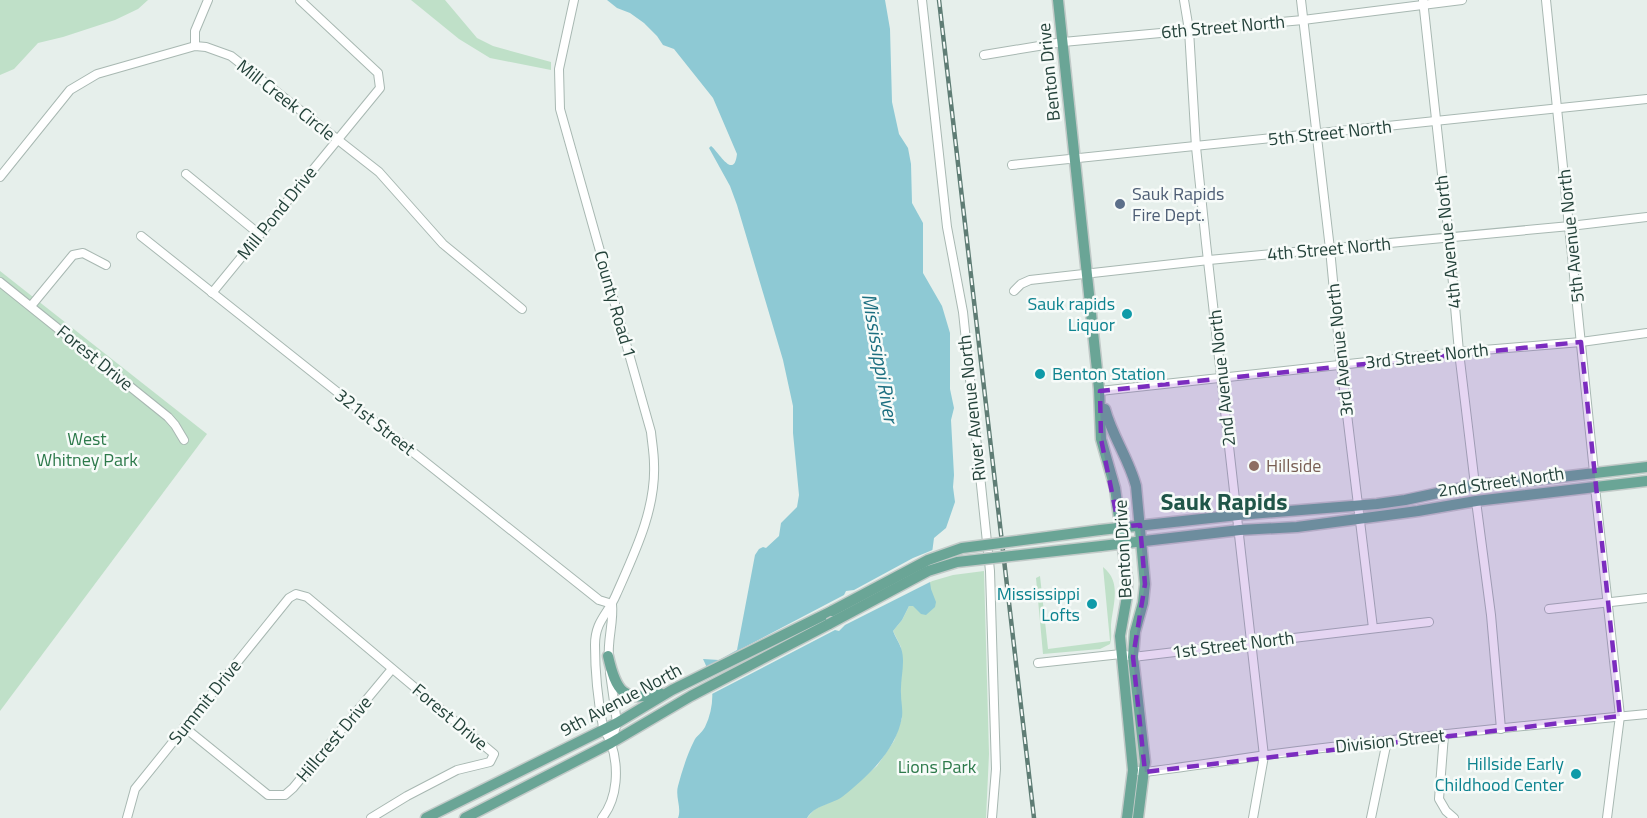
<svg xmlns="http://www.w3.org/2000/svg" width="1647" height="818" font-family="'Titillium Web',sans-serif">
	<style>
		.green { fill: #bfe0c8 }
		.water { fill: #8ec9d4 }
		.pier { fill: #e6efeb }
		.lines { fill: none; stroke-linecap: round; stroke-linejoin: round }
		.minor-casing { stroke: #a8b8b2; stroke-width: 10 }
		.major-casing { stroke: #c2cac8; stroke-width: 13 }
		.minor { stroke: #fff; stroke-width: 8 }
		.major { stroke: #6aa596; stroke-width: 10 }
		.rail-casing { stroke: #5f7d75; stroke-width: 4.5 }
		.rail { stroke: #f7fbf9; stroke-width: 2; stroke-dasharray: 7; stroke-linecap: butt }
		.major-bridge-casing { stroke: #c2cac8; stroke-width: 13; stroke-linecap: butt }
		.major-bridge { stroke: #6aa596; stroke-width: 10 }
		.marked { fill: #7b2cbf; fill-opacity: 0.2; stroke: #7b2cbf; stroke-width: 4.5; stroke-dasharray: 12 8; stroke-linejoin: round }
		.service-dot { fill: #5c6f8a; stroke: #f7fbf9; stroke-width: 2 }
		.culture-dot { fill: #0f9aa8; stroke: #f7fbf9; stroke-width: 2 }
		.education-dot { fill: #8d6e63; stroke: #f7fbf9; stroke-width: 2 }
		.labels { text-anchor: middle; stroke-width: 5; stroke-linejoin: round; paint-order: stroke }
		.street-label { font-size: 18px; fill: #24423a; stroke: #f7fbf9 }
		.service-label { font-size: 18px; fill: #4e5e75; stroke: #f7fbf9; text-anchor: start }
		.culture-label { font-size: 18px; fill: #0d838f; stroke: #f7fbf9; text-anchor: end }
		.park-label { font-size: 18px; fill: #2d7a4b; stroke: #f7fbf9 }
		.education-label { font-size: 18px; fill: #785e54; stroke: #f7fbf9; text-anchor: start }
		.water-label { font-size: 20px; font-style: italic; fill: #1c6f80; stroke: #f7fbf9 }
		.district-label { font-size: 24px; font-weight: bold; fill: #1f5548; stroke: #f7fbf9 }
	</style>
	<rect width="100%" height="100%" fill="#e6efeb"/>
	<g class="green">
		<path d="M0 0H148L138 9 115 20 63 37 38 43 14 69 0 75Z"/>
		<path d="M411 0H445L477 38 493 46 551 62V70L490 58 459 39Z"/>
		<path d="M0 271 207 434 0 711Z"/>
		<path d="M1103 567C1122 582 1113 604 1111 625 1111 632 1112 638 1110 644L1100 649 1043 654 1036 578 1040 576 1048 649 1110 641Z"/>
		<path d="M984 571 989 754 986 818H807L815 809 841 797 877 766 894 741 902 718 900 696 902 666 901 647 893 631 902 620 909 606 913 605 930 590 929 582 953 575Z"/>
	</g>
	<path class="water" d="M607 0H885L890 29 892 102 899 134 908 148 911 164 912 203 923 223V273L942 306 950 333V389L954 408 951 420 954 475 953 487 955 502 946 528 934 538 929 576 931 589 936 602 935 607 926 615 921 614 913 606H909L902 620 893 631C895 637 899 642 901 648 906 662 900 679 901 694 901 702 903 709 902 717 896 751 867 777 842 797 830 805 815 805 807 818H678C682 808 675 797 678 786 682 771 687 755 694 741 696 736 702 733 705 727 716 704 714 681 703 659L719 660 737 650 755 555 759 549 763 547 766 548 779 536 781 523 797 507 799 495 793 433V406L783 360 737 205 730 186 709 148 711 146C718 151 734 181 737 154L713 98 674 49 663 45 657 36 644 23 630 13 617 8Z"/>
	<path class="pier" d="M935 549 932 581 845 625 839 631 835 630 710 695 709 680 705 668 844 595 846 591 854 590 913 558Z"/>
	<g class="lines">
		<g class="minor-casing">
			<g id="minor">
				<path d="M574 0 559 69 560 109 651 432C652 443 654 453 654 464 656 510 634 554 616 595 608 614 595 621 595 645 595 671 598 701 603 727 605 733 609 737 611 743 619 767 618 798 602 818"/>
				<path d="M922 0 947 227 963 312 990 571 996 769 992 818"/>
				<path d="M1184 0 1189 30 1196 147 1206 243 1264 756 1253 818"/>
				<path d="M1301 0 1330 249 1341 365 1373 628"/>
				<path d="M1423 0 1449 238 1459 352 1475 485"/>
				<path d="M1546 0 1594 472"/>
				<path d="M195 46V31L208 0"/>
				<path d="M984 55 1063 42 1303 20 1462 0"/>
				<path d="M1012 165 1647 99"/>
				<path d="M186 174 259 234"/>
				<path d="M0 177 70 90 97 74 195 46 206 47 231 56 379 172 443 244 522 309"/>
				<path d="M141 236 599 600 612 604"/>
				<path d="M0 282 168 417 175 425 184 440"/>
				<path d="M1014 291 1021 284 1030 280 1209 260 1570 226 1647 217"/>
				<path d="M212 293 380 88 378 73 300 0"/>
				<path d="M31 306 73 255 83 253 106 265"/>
				<path d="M1100 391 1459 352 1581 342 1647 333"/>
				<path d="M1595 487 1620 716 1607 818"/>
				<path d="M1476 501 1491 615 1501 729"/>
				<path d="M1549 609 1647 598"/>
				<path d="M609 660C607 639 614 623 612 604"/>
				<path d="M1038 663 1121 654 1133 657 1429 622"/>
				<path d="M610 673 617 723 611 743"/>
				<path d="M184 727 268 795H285L293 788 392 669"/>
				<path d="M1444 735 1439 799 1446 811 1454 818"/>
				<path d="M1138 771 1145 772C1185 767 1226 761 1266 755 1393 739 1520 726 1647 714"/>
				<path d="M127 818 135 789 289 598 296 594 307 597 494 754 490 762 457 770 407 796 371 818"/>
				<path d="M1371 818 1387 741"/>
			</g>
		</g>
		<g class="major-casing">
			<g id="major">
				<path d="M1058 0 1099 389 1101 439 1115 488 1127 578V596L1120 636 1133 770 1127 818"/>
				<path d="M1105 409C1112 436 1129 459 1136 486L1145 584 1143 603 1135 632 1133 657 1145 762 1138 818"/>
				<path d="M1100 530 1238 515 1377 504 1405 500 1475 485 1535 480 1647 467"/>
				<path d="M1101 546 1240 530 1297 527 1418 511 1476 501 1647 481"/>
				<path d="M608 656C616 691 623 703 660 693"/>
				<path d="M426 818 617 723 672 690 832 611"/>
				<path d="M465 818 611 743 691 696 829 624"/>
			</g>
		</g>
		<use href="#minor" class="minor"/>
		<use href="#major" class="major"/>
		<g class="rail-casing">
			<path id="rail" d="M939 0 1034 818"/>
		</g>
		<use href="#rail" class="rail"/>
		<g class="major-bridge-casing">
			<g id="major-bridge">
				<path d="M832 611 928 560 962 548 1100 530"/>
				<path d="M829 624 928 571 957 562 1101 546"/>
			</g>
		</g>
		<use href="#major-bridge" class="major-bridge"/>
	</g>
	<path class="marked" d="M1581 342 1620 716 1145 772 1133 657 1145 584 1140 525 1119 527 1101 439 1100 391Z"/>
	<circle class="service-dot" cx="1120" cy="204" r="6"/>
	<g class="culture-dot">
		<circle cx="1127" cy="314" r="6"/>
		<circle cx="1040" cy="374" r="6"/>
		<circle cx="1092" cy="604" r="6"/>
		<circle cx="1576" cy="774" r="6"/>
	</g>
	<circle class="education-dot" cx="1254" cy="466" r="6"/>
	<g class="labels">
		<g class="street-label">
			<text transform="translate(1223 27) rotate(-5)" y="6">6th Street North</text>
			<text transform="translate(1049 72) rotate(-96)" y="6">Benton Drive</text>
			<text transform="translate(286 100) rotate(38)" y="6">Mill Creek Circle</text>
			<text transform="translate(1330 133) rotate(-6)" y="6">5th Street North</text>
			<text transform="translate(277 213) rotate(-51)" y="6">Mill Pond Drive</text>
			<text transform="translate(1571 236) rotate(-96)" y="6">5th Avenue North</text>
			<text transform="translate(1448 242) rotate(-96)" y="6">4th Avenue North</text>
			<text transform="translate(1329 249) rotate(-5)" y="6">4th Street North</text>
			<text transform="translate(615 304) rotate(74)" y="6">County Road 1</text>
			<text transform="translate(1340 350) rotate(-96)" y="6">3rd Avenue North</text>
			<text transform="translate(1427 356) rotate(-6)" y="6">3rd Street North</text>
			<text transform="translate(95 358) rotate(39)" y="6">Forest Drive</text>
			<text transform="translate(1222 378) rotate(-96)" y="6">2nd Avenue North</text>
			<text transform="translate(972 408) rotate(-96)" y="6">River Avenue North</text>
			<text transform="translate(375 422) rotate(38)" y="6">321st Street</text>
			<text transform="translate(1501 482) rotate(-8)" y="6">2nd Street North</text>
			<text transform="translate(1123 549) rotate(-93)" y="6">Benton Drive</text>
			<text transform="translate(1233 645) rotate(-7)" y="6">1st Street North</text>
			<text transform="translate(621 700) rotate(-28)" y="6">9th Avenue North</text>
			<text transform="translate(205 702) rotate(-51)" y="6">Summit Drive</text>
			<text transform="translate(450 717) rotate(40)" y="6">Forest Drive</text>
			<text transform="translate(334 739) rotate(-50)" y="6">Hillcrest Drive</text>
			<text transform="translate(1390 741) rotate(-6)" y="6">Division Street</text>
		</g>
		<g class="service-label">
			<text x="1132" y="200">Sauk Rapids<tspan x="1132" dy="21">Fire Dept.</tspan></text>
		</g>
		<g class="culture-label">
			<text x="1115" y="310">Sauk rapids<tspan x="1115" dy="21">Liquor</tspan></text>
			<text x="1052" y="380" text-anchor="start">Benton Station</text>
			<text x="1080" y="600">Mississippi<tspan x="1080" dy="21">Lofts</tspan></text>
			<text x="1564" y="770">Hillside Early<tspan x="1564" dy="21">Childhood Center</tspan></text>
		</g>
		<g class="park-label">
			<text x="87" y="445">West<tspan x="87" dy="21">Whitney Park</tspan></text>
			<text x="937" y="773">Lions Park</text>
		</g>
		<g class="education-label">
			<text x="1266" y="472">Hillside</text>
		</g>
		<g class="water-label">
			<text transform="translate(880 358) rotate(80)" y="7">Mississippi River</text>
		</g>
		<g class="district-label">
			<text x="1224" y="510">Sauk Rapids</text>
		</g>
	</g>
</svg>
